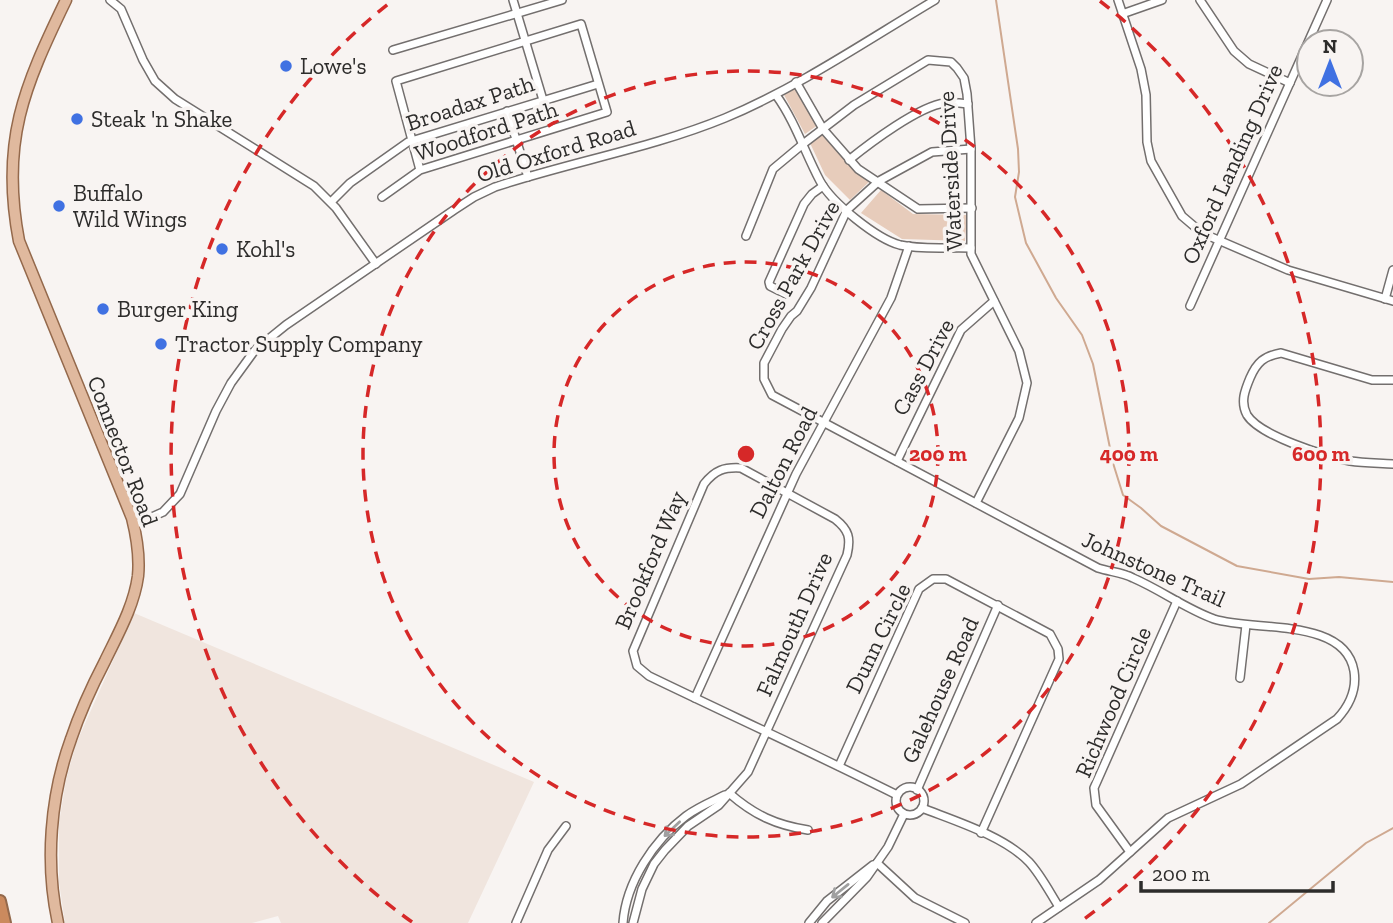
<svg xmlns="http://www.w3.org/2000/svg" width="1393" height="923" font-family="'Zilla Slab',serif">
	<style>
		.built { fill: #f0e5de }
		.green { fill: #e7ccbb }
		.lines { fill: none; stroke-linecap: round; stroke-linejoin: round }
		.stream { stroke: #cfa991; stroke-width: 2 }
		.minor-casing { stroke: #736f6e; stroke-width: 10 }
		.major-casing { stroke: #94694c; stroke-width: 13 }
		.highway-casing { stroke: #94694c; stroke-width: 14 }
		.minor { stroke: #fff; stroke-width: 7 }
		.major { stroke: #e0b99e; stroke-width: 10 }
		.highway { stroke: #cb8a5e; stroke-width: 10 }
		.oneway { stroke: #a0a0a0 }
		.ring { fill: none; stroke: #d62828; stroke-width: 3.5; stroke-dasharray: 12 9 }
		.poi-dot { fill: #4071e2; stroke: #f8f4f2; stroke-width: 2.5 }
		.labels { text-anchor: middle; stroke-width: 7; stroke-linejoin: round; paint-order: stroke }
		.poi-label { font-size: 23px; fill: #2d2c2b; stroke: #f8f4f2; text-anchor: start }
		.street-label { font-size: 23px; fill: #2d2c2b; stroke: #f8f4f2 }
		.centre { fill: #d62828; stroke: #f8f4f2; stroke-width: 3.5 }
		.ring-label { font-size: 21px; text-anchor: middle; font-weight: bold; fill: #d62828; stroke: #f8f4f2; stroke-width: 7; stroke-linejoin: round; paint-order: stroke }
	</style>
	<rect width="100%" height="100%" fill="#f8f4f2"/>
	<path class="built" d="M134 613 534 782 468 923H281L278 916 252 923H65L59 882V823L66 780 76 744Z"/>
	<g class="green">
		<path d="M795 86 818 125 805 134 783 93Z"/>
		<path d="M822 133 846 162 870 181 850 200 825 175 810 143Z"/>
		<path d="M881 190 913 214 967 215 965 241 902 239 861 213Z"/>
	</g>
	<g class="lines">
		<g class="stream">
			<path d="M996 0 1018 149 1019 172 1015 197 1026 243 1056 298 1082 335 1093 364 1113 463 1123 495 1141 508 1161 526 1237 566 1309 579 1339 577 1393 582"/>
			<path d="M1269 923 1366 843 1393 828"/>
		</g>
		<g class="minor-casing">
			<g id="minor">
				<path d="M110 0 121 9 143 60 155 81 175 99 314 186 336 208 376 264"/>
				<path d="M513 0 543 100"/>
				<path d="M1118 0 1141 69 1146 95 1147 142 1151 161 1182 216 1202 233 1288 270 1393 301"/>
				<path d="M1200 0 1234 51 1249 64 1290 83"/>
				<path d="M1122 14 1162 0"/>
				<path d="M393 50 562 0"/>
				<path d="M796 82 823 129 858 169 918 209 972 208"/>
				<path d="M776 95C795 121 805 153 820 181 832 203 877 239 900 245 922 250 948 247 971 248"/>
				<path d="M507 111 528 177"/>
				<path d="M971 149 932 152 879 181 847 210 811 288 797 311 791 316 782 329 764 363V379L772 395 1098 568C1110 572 1122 572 1133 578 1161 590 1186 609 1214 619 1255 632 1345 617 1354 671 1357 690 1350 705 1337 719L1241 784 1168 818 1099 880 1036 923"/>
				<path d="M849 160C870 143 919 106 945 103 953 102 961 103 968 104"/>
				<path d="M382 197 420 170 607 112 581 24 396 81 420 170"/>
				<path d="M331 202 350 183 408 142 598 84"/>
				<path d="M746 236 773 169 803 144 854 105 928 60 951 62 957 68 964 78 967 94 971 149V254L1019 351 1027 383 1019 418 976 503"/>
				<path d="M786 294 770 286 769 282 804 204 812 194 823 186"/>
				<path d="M1385 299 1393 270"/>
				<path d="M1190 306 1327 0"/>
				<path d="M1393 380H1372L1281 353C1264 356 1257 362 1250 378 1245 390 1240 402 1247 415 1260 436 1325 456 1350 461 1364 463 1379 463 1393 464"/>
				<path d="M897 461 961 330 994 301"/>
				<path d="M134 525 163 512 180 494 216 411 231 383 255 350 286 325 454 210 474 197 495 187C570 162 652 148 725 118 799 87 866 41 935 0"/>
				<path d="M1240 678 1246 625"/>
				<path d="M695 698 796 474 891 298 909 246"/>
				<path d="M839 766 919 589 933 579H946L1050 634 1058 649 1059 659 981 833"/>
				<circle cx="910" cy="801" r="14"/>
				<path d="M917 790 998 605"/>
				<path d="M729 793C754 815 776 825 808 830"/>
				<path d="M922 808C955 821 1004 836 1029 862 1041 875 1050 893 1059 907"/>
				<path d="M1130 852 1096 805 1094 788 1177 601"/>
				<path d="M877 863 915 898 965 923"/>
				<path d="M516 923 548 850 566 826"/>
				<path d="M623 923C626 882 654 840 686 816 698 807 713 801 725 795"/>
				<path d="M633 923 642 889 654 864 665 850 688 826 719 805 748 772 847 555C851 538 849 530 835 519L741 468C724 467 715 470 704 484L633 651 637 666 649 676C732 716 815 754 897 795"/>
				<path d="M809 923 827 901 873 865"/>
				<path d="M822 923 867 877 888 847 904 814"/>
			</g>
		</g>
		<g class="major-casing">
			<path id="major" d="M58 923C45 863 50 797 71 739 80 712 92 686 105 661 118 634 134 606 138 576 140 556 137 538 132 518L19 241C0 142 24 87 66 0"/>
		</g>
		<g class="highway-casing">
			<path id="highway" d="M0 901 5 923"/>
		</g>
		<use href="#minor" class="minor"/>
		<use href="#major" class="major"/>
		<use href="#highway" class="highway"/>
	</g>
	<defs><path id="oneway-shaft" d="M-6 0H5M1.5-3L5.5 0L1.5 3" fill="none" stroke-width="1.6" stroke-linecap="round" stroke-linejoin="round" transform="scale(1.75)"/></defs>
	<g class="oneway">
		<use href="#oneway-shaft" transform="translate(672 829) rotate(137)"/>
		<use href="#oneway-shaft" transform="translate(840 891) rotate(141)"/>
	</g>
	<g class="ring">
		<circle cx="746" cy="454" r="192"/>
		<circle cx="746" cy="454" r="383"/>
		<path d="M412 922A575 575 0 0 1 392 1M1100 1A575 575 0 0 1 1080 922"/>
	</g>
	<g class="poi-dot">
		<circle cx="286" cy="66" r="7"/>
		<circle cx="77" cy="119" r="7"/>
		<circle cx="59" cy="206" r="7"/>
		<circle cx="222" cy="249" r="7"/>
		<circle cx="103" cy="309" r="7"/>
		<circle cx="161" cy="344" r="7"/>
	</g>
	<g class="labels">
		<g class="poi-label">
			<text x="300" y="74">Lowe's</text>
			<text x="91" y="127">Steak 'n Shake</text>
			<text x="73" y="201">Buffalo<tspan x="73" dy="26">Wild Wings</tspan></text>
			<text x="236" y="257">Kohl's</text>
			<text x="117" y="317">Burger King</text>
			<text x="175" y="352">Tractor Supply Company</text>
		</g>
		<g class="street-label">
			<text transform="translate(470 103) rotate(-18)" y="8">Broadax Path</text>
			<text transform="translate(486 131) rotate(-18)" y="8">Woodford Path</text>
			<text transform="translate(556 151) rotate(-17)" y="8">Old Oxford Road</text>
			<text transform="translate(1232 164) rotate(-66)" y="8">Oxford Landing Drive</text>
			<text transform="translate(950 171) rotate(-93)" y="8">Waterside Drive</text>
			<text transform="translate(793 275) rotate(-61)" y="8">Cross Park Drive</text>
			<text transform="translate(923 367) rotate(-62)" y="8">Cass Drive</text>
			<text transform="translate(123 451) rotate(69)" y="8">Connector Road</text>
			<text transform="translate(783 462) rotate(-63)" y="8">Dalton Road</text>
			<text transform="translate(650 560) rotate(-67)" y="8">Brookford Way</text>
			<text transform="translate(1154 569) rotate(24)" y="8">Johnstone Trail</text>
			<text transform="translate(794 624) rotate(-66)" y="8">Falmouth Drive</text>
			<text transform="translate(878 638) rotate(-64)" y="8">Dunn Circle</text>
			<text transform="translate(940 690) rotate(-66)" y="8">Galehouse Road</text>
			<text transform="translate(1113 702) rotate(-67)" y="8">Richwood Circle</text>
		</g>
	</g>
	<circle cx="746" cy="454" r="10" class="centre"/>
	<g class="ring-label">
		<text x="938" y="461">200 m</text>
		<text x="1129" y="461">400 m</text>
		<text x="1321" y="461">600 m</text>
	</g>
	<g transform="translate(1330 63)"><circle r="33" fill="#f8f4f2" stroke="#a7a4a2" stroke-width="2"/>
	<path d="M0-5L12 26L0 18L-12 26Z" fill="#4071e2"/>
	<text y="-10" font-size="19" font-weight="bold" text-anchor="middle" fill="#2d2c2b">N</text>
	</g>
	<path d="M1141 881v10h192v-10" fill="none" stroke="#2d2c2b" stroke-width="3.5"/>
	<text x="1152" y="881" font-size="21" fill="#2d2c2b" stroke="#f8f4f2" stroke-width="5" paint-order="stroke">200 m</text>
</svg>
